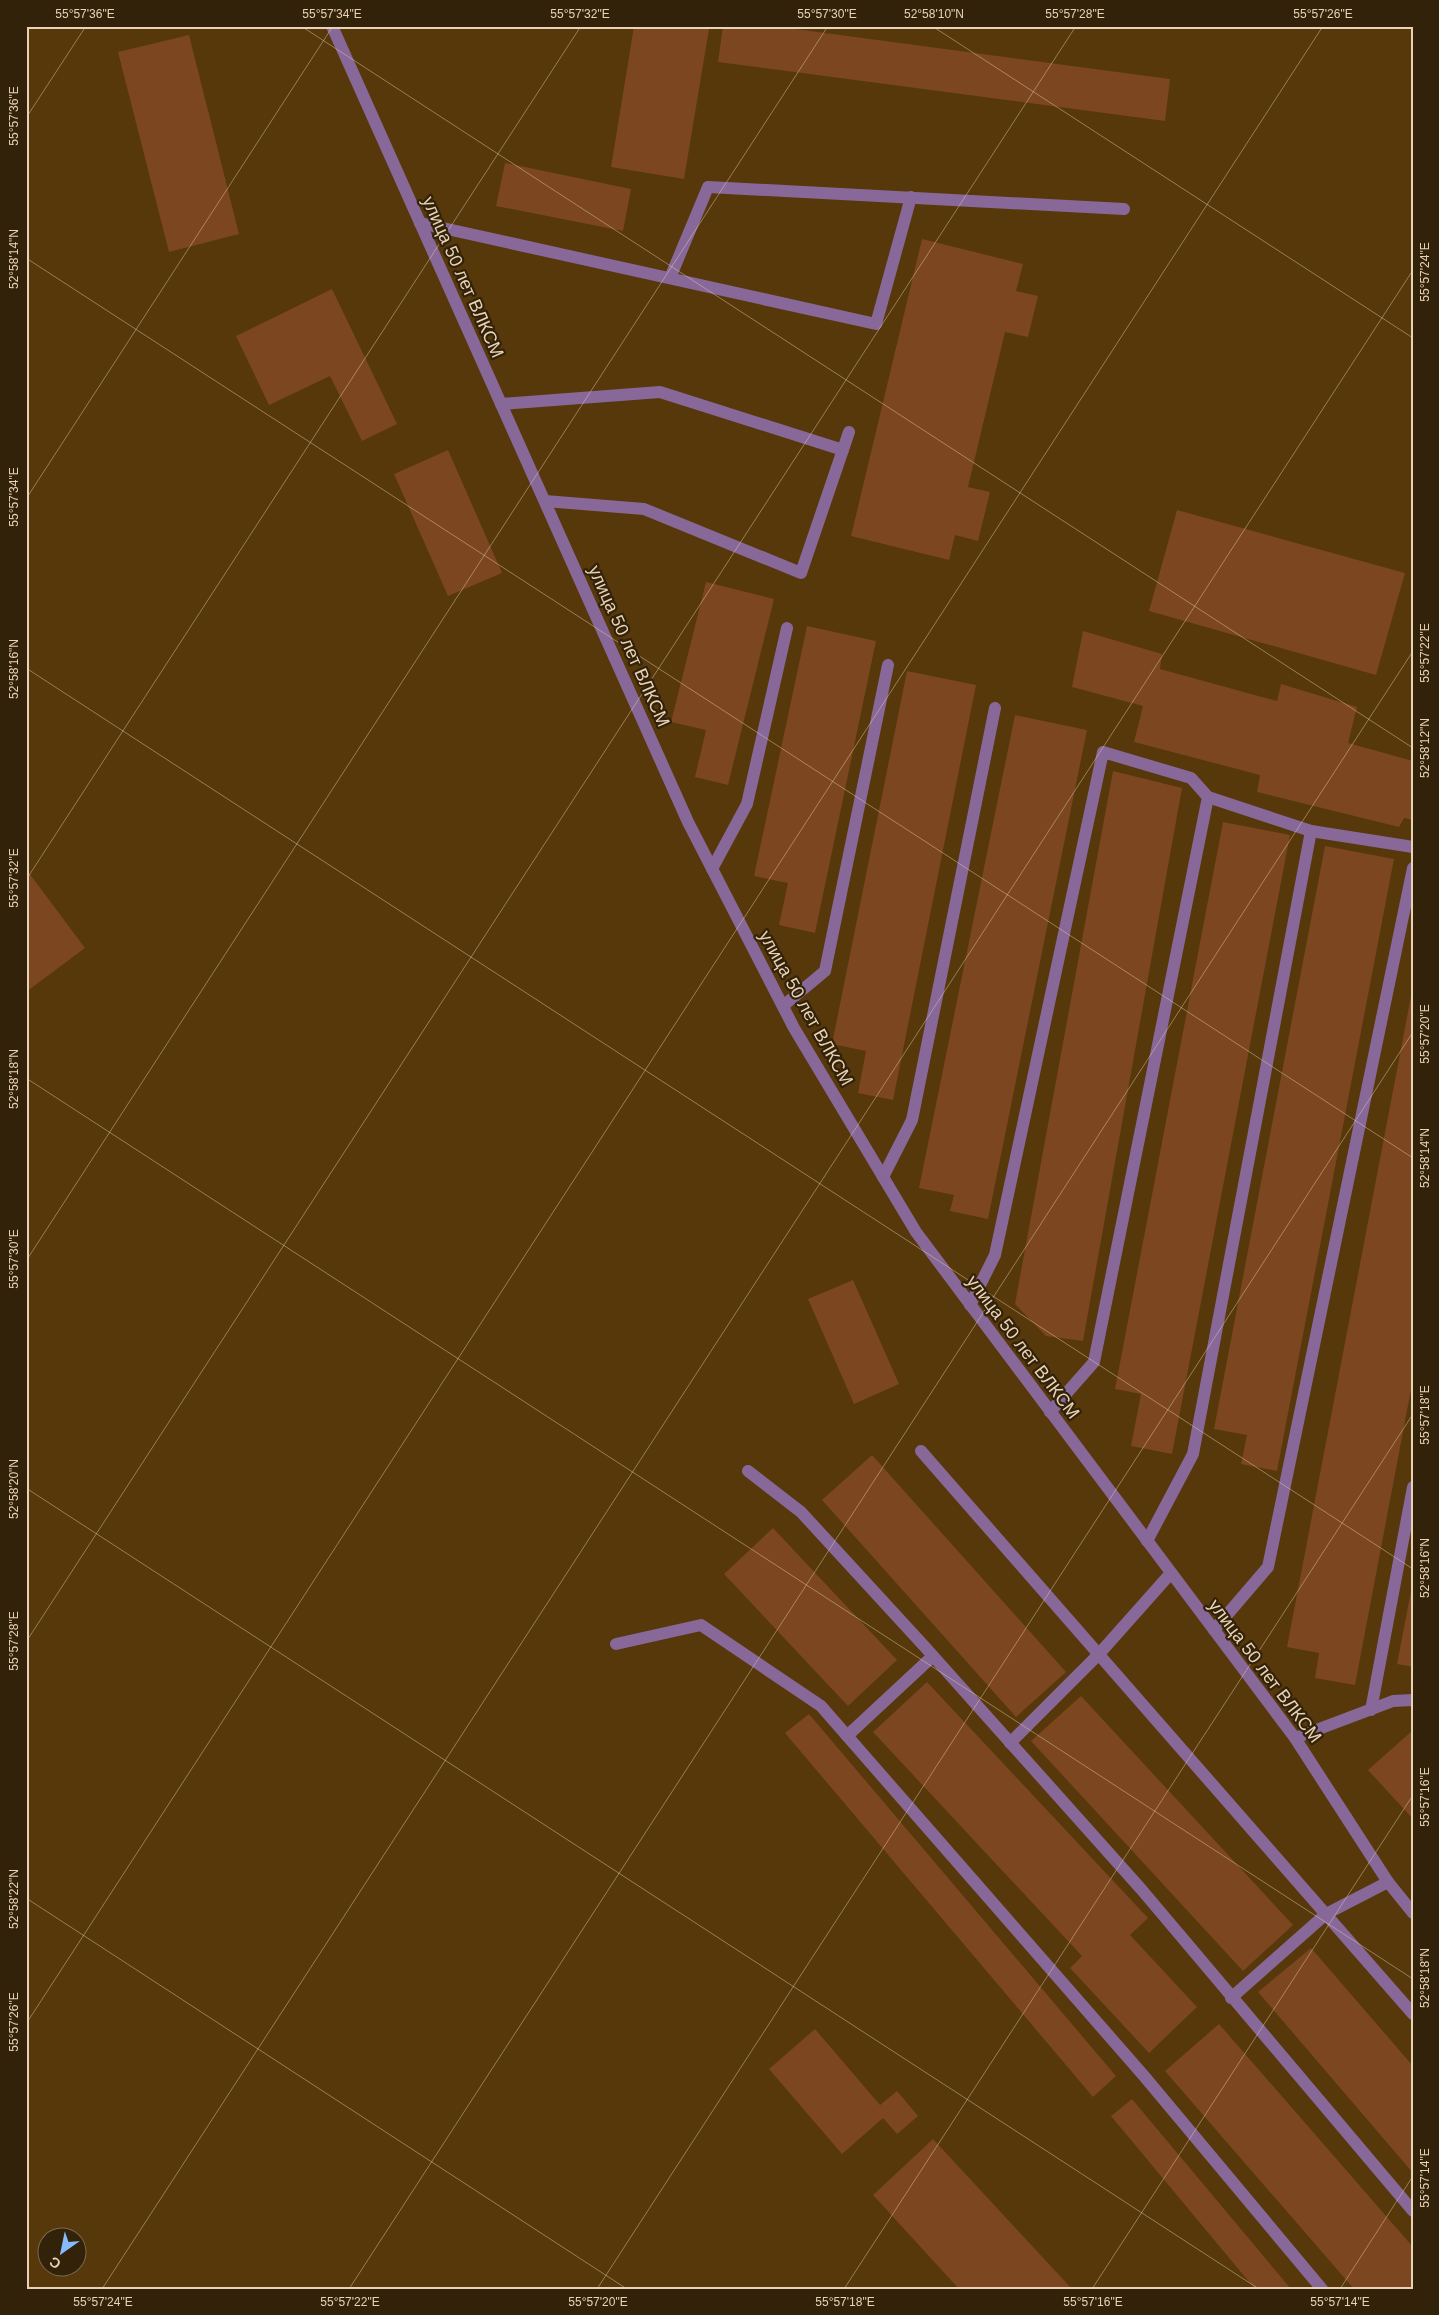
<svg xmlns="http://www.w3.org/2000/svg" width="1439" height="2315" font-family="Arial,sans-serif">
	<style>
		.building { fill: #7c4620 }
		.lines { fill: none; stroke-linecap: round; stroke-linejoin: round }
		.minor { stroke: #876898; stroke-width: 12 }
		.ticks { fill: none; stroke: #e9d3b7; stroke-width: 1; stroke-opacity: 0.45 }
		.labels { text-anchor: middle; stroke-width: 4.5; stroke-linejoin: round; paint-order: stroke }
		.street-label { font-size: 18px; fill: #e9d3b7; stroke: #33220a }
		.neatline { fill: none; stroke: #e9d3b7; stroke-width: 2 }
		.ticks-label { font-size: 12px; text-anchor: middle; fill: #e9d3b7 }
	</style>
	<rect width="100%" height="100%" fill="#56380a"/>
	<g class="building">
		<path d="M634 26H691L709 29 684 179 611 167Z"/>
		<path d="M723 26H773L1170 79 1165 121 718 62Z"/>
		<path d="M189 35 239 234 169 252 118 52Z"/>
		<path d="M505 163 631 189 623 231 496 206Z"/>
		<path d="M922 239 1023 264 1016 291 1038 296 1028 337 1005 332 968 487 990 492 978 541 955 535 949 560 851 536Z"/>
		<path d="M332 289 397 424 362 441 330 376 269 405 236 336Z"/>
		<path d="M448 450 502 573 448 596 394 474Z"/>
		<path d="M1177 510 1405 573 1376 675 1149 611Z"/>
		<path d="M706 582 774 599 728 785 695 777 706 730 671 722Z"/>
		<path d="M807 626 876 641 815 933 779 925 788 883 754 876Z"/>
		<path d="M1083 631 1162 654 1160 669 1277 701 1281 684 1357 707 1348 743 1413 761V820L1404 818 1399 827 1257 792 1260 775 1134 742 1143 706 1072 687Z"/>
		<path d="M907 671 976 685 893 1100 858 1093 866 1051 832 1044Z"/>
		<path d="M1015 715 1087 730 988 1219 950 1211 954 1195 919 1188Z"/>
		<path d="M1113 771 1182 788 1083 1341 1046 1336 1015 1304Z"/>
		<path d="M1223 822 1290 835 1172 1454 1131 1446 1141 1394 1115 1389Z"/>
		<path d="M1325 846 1394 859 1277 1471 1241 1464 1247 1435 1214 1429Z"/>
		<path d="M26 869 85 948 26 992Z"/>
		<path d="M1412 991 1413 1379 1355 1685 1315 1678 1319 1653 1287 1647Z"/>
		<path d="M853 1280 899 1384 854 1404 808 1299Z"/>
		<path d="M872 1455 1066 1672 1016 1717 822 1500Z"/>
		<path d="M773 1528 897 1660 848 1706 724 1574Z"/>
		<path d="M1412 1586H1413V1667L1397 1664Z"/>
		<path d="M927 1682 1148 1918 1130 1935 1197 2007 1149 2053 1070 1968 1082 1956 873 1732Z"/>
		<path d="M1081 1696 1293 1925 1243 1971 1031 1741Z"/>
		<path d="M809 1714 1116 2076 1093 2097 785 1733Z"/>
		<path d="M1413 1730V1819L1368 1770Z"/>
		<path d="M1311 1948 1413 2066V2173L1258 1992Z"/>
		<path d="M1219 2024 1413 2247V2289H1354L1165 2071Z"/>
		<path d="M815 2029 880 2105 897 2091 918 2116 897 2134 883 2118 842 2154 769 2069Z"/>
		<path d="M1132 2099 1291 2289H1255L1111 2116Z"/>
		<path d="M933 2139 1072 2289H959L873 2195Z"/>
	</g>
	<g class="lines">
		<g class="minor">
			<path d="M332 26 688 822 794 1028 916 1232 1295 1738 1388 1882 1413 1913"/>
			<path d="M420 223 876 324 911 197"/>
			<path d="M670 278 708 187 1124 209"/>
			<path d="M501 404 660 392 843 450"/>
			<path d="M545 501 644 509 801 573 849 432"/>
			<path d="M712 869 747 804 787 628"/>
			<path d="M783 1006 825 971 888 665"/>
			<path d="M883 1177 912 1120 995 708"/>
			<path d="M970 1305 995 1255 1103 752 1191 778 1208 797 1311 831 1413 847"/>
			<path d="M1050 1412 1094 1362 1208 797"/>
			<path d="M921 1451 1413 2014"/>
			<path d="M748 1471 801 1512 925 1647 1141 1889 1413 2211"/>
			<path d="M1147 1541 1193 1454 1311 831"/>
			<path d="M1214 1630 1268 1567 1413 868"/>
			<path d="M616 1644 701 1625 821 1706 1144 2076 1322 2289"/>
			<path d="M1371 1710 1413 1487"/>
			<path d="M847 1736 933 1656"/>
			<path d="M1295 1738 1393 1701 1413 1700"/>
			<path d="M1010 1743 1099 1654 1171 1573"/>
			<path d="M1231 1998 1326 1914 1388 1882"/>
		</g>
	</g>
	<path class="ticks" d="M301 26 1413 748M932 26 1413 338M26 118 86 26M26 258 1413 1158M26 499 333 26M26 668 1413 1569M26 880 581 26M26 1078 1413 1979M26 1261 828 26M26 1488 1259 2289M26 1642 1076 26M26 1898 627 2289M26 2024 1323 26M102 2289 1413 270M349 2289 1413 651M597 2289 1413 1032M844 2289 1413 1414M1092 2289 1413 1795M1340 2289 1413 2176"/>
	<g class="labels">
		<g class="street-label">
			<text transform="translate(463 277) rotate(66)" y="6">улица 50 лет ВЛКСМ</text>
			<text transform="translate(629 646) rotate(66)" y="6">улица 50 лет ВЛКСМ</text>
			<text transform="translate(806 1008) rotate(61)" y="6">улица 50 лет ВЛКСМ</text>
			<text transform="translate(1023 1347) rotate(53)" y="6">улица 50 лет ВЛКСМ</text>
			<text transform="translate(1265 1671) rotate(53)" y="6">улица 50 лет ВЛКСМ</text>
		</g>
	</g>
	<rect width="1439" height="2315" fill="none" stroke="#33220a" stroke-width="55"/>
	<g transform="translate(62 2252) rotate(213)"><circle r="24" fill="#33220a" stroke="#7c694f"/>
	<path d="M0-4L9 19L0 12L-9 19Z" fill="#85bbfb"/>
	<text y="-8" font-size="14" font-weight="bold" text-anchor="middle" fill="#e9d3b7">С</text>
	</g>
	<rect x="28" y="28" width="1384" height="2260" class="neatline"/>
	<g class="ticks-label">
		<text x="85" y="18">55°57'36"E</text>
		<text x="332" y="18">55°57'34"E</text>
		<text x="580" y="18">55°57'32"E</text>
		<text x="827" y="18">55°57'30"E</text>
		<text x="934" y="18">52°58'10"N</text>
		<text x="1075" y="18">55°57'28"E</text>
		<text x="1323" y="18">55°57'26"E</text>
		<text transform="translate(14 116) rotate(-90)" y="4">55°57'36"E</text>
		<text transform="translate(14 259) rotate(-90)" y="4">52°58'14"N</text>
		<text transform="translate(1425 272) rotate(-90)" y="4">55°57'24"E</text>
		<text transform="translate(14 497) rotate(-90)" y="4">55°57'34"E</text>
		<text transform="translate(1425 653) rotate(-90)" y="4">55°57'22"E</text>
		<text transform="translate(14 669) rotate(-90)" y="4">52°58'16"N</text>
		<text transform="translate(1425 748) rotate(-90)" y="4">52°58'12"N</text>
		<text transform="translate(14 878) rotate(-90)" y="4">55°57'32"E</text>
		<text transform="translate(1425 1034) rotate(-90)" y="4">55°57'20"E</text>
		<text transform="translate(14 1079) rotate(-90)" y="4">52°58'18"N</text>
		<text transform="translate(1425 1158) rotate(-90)" y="4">52°58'14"N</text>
		<text transform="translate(14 1259) rotate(-90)" y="4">55°57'30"E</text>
		<text transform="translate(1425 1415) rotate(-90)" y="4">55°57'18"E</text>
		<text transform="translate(14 1489) rotate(-90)" y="4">52°58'20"N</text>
		<text transform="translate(1425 1568) rotate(-90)" y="4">52°58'16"N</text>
		<text transform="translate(14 1641) rotate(-90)" y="4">55°57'28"E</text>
		<text transform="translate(1425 1797) rotate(-90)" y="4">55°57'16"E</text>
		<text transform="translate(14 1899) rotate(-90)" y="4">52°58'22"N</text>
		<text transform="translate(1425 1978) rotate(-90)" y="4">52°58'18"N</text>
		<text transform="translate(14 2022) rotate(-90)" y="4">55°57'26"E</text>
		<text transform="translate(1425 2178) rotate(-90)" y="4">55°57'14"E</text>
		<text x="103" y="2306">55°57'24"E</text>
		<text x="350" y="2306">55°57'22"E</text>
		<text x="598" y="2306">55°57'20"E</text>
		<text x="845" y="2306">55°57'18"E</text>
		<text x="1093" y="2306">55°57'16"E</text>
		<text x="1340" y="2306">55°57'14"E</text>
	</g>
</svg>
